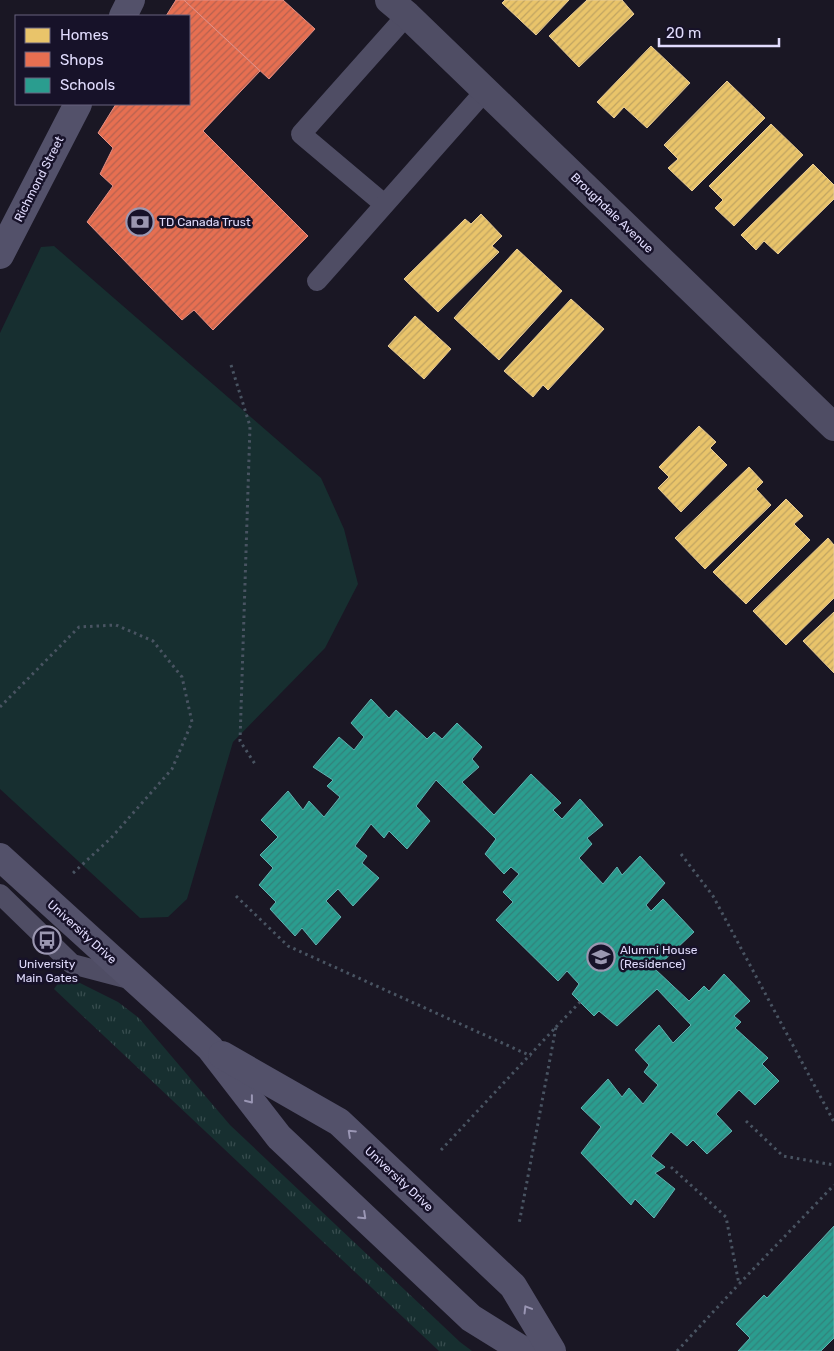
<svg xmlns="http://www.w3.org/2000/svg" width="834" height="1351" font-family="Rubik,sans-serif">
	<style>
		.grass { fill: url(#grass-tufts) }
		.park { fill: #172f30 }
		.homes { fill: url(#homes-hatch); stroke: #e7cb96 }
		.shops { fill: url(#shops-hatch); stroke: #e59085 }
		.schools { fill: url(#schools-hatch); stroke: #61b0b0 }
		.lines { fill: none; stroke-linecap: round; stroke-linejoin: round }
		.path { stroke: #495462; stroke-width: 3; stroke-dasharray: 2.5 4; stroke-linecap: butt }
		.lane { stroke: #4f4d64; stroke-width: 20 }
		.street { stroke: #4f4d64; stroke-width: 28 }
		.secondary { stroke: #53516a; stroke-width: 28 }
		.oneway { stroke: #9a96b4 }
		.labels { text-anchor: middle; stroke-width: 5; stroke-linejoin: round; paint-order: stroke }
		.street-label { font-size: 12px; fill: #e1dcfd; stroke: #171229 }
		.poi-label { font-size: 12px; fill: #e1dcfd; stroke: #171229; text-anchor: start }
	</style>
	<defs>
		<pattern id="grass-tufts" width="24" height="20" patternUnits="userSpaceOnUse" patternTransform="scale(1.25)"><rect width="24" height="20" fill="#172f30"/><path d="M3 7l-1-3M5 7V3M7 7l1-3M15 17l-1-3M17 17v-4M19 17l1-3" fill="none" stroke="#384d4f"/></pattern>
		<pattern id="homes-hatch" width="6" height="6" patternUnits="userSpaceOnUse" patternTransform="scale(1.25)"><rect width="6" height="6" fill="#e9c46a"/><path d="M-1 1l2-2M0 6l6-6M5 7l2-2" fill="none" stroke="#c0a462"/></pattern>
		<pattern id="shops-hatch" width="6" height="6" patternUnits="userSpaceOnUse" patternTransform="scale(1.25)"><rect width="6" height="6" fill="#e76f51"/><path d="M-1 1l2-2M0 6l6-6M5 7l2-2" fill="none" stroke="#b66250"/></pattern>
		<pattern id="schools-hatch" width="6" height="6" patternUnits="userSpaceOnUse" patternTransform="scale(1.25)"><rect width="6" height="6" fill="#2a9d8f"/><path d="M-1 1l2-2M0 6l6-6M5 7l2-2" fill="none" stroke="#32827b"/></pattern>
	</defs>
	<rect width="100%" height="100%" fill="#1a1724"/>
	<path class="grass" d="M64 975 118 1002 139 1018 230 1125 460 1342 472 1351H439L54 989Z"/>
	<path class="park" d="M54 246 321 478 344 529 358 584 325 648 233 742 187 899 168 917 140 918 0 789V333L41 247Z"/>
	<g class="homes">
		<path d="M505 0H569L536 35 502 3Z"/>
		<path d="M587 0H622L634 14 579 67 549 36Z"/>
		<path d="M651 46 690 83 647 128 624 107 614 118 597 102Z"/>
		<path d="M727 81 765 118 692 191 668 168 678 159 664 145Z"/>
		<path d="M771 124 803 155 734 226 715 208 723 200 709 186Z"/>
		<path d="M813 164 834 185V199L778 254 764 241 756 250 741 235Z"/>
		<path d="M481 214 502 236 492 246 499 252 438 312 404 279 465 219 471 224Z"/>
		<path d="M517 249 562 291 499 360 454 318Z"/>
		<path d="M571 299 604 329 548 390 543 385 533 397 504 371Z"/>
		<path d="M415 316 451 349 424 379 388 346Z"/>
		<path d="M699 426 716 442 710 448 727 465 681 512 658 488 669 477 659 467Z"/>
		<path d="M749 467 763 482 756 489 771 505 705 569 675 538Z"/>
		<path d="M786 499 803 516 794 524 810 540 746 604 713 572Z"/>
		<path d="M828 538 834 545V598L786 645 753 611Z"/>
		<path d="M834 612V673L803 641Z"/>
	</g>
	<g class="shops">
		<path d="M176 0H184L260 71 203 131 308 236 213 330 194 310 182 320 87 222 113 186 100 174 113 148 98 133 116 104H189V16H166Z"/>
		<path d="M184 0H283L315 29 269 79Z"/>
	</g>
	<g class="schools">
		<path d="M371 699 389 718 396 710 427 739 434 732 442 739 457 723 482 747 472 759 479 767 462 782 494 815 531 774 561 803 553 810 562 819 580 799 603 825 587 838 592 844 579 858 603 884 617 867 622 875 640 856 665 883 646 905 651 911 663 899 694 932 655 969 689 1001 704 986 709 991 724 974 750 1001 734 1016 741 1022 735 1028 768 1058 762 1064 779 1081 755 1105 739 1090 716 1114 732 1131 707 1154 693 1140 687 1146 671 1132 651 1156 665 1167 655 1173 675 1189 654 1218 635 1199 631 1205 581 1153 601 1127 581 1108 608 1079 622 1097 629 1088 643 1104 658 1085 644 1072 649 1065 635 1050 659 1025 673 1043 691 1025 657 989 617 1026 599 1011 594 1016 572 994 579 984 567 971 558 981 496 920 513 902 503 892 519 874 511 867 504 874 485 854 496 839 436 780 416 806 430 821 407 849 389 831 384 838 371 824 355 846 367 856 362 863 379 878 353 906 338 889 326 901 341 917 316 945 302 928 295 936 270 909 276 902 259 885 273 868 260 855 278 837 261 820 288 791 303 810 309 801 324 817 340 797 327 786 333 780 313 767 339 737 354 750 364 737 351 723Z"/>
		<path d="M834 1226V1338L821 1351H738L750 1338 736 1324 764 1295 767 1298Z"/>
	</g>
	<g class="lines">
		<g class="path">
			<path d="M231 365 250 426 240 741 255 764"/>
			<path d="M0 707 79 627 116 625 153 641 182 677 192 722 172 769 111 838 71 875"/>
			<path d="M681 854 713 896 834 1122"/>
			<path d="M236 896 288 946 531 1056"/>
			<path d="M556 1027 580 1002"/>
			<path d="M746 1121 783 1156 834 1165"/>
			<path d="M441 1150 556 1027 519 1224"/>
			<path d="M671 1167 726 1217 739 1284 834 1185"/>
			<path d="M677 1351 739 1284"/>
		</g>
		<g class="lane">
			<path d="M384 204 301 134 407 15"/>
			<path d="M317 281 485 91"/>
			<path d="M0 894 72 964 133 980"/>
		</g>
		<path class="street" d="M389 0 407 15 834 427"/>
		<g class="secondary">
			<path d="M123 16 131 0"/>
			<path d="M0 255 78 104"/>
			<path d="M0 857 210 1048 279 1137 471 1318 524 1351"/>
			<path d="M222 1055 339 1122 513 1286 552 1351"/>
		</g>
	</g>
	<defs><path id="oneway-chevron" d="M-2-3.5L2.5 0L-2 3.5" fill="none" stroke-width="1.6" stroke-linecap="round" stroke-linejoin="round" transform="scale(1.25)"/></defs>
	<g class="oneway">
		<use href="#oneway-chevron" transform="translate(250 1100) rotate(52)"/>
		<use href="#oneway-chevron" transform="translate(351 1133) rotate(-137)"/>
		<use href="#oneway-chevron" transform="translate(363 1216) rotate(43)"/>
		<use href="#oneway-chevron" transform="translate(527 1309) rotate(-121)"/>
	</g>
	<defs>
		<g id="bank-ring" transform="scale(1.4375)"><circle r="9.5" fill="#171229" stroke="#9b97b1" stroke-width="1.5"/><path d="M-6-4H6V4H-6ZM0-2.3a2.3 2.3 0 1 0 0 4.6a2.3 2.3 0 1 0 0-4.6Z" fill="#9b97b1"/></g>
		<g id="bus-ring" transform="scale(1.4375)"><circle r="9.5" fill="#171229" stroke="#9b97b1" stroke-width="1.5"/><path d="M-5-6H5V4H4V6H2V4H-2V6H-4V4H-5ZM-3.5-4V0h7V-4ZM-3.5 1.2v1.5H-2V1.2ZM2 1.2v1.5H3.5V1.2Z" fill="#9b97b1"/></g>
		<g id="university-ring" transform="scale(1.4375)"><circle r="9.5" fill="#171229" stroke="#9b97b1" stroke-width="1.5"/><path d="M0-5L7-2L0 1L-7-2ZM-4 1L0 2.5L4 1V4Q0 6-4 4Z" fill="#9b97b1"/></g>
	</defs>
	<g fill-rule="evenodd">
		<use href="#bank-ring" x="140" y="222"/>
		<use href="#bus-ring" x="47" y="940"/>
		<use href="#university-ring" x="601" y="957"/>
	</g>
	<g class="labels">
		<g class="street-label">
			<text transform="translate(39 179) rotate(-63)" y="4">Richmond Street</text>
			<text transform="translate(612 213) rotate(44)" y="4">Broughdale Avenue</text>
			<text transform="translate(82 932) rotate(42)" y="4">University Drive</text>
			<text transform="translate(399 1179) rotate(43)" y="4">University Drive</text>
		</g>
		<g class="poi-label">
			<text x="159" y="226">TD Canada Trust</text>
			<text x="620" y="954">Alumni House<tspan x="620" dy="14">(Residence)</tspan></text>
			<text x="47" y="968" text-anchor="middle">University<tspan x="47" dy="14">Main Gates</tspan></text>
		</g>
	</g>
	<rect x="15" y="15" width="175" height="90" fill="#171229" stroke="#68637e"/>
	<rect x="25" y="28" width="25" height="15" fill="#e9c46a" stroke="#68637e"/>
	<text x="60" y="40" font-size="15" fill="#e1dcfd">Homes</text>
	<rect x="25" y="52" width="25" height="15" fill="#e76f51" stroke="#68637e"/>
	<text x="60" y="65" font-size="15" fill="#e1dcfd">Shops</text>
	<rect x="25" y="78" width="25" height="15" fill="#2a9d8f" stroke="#68637e"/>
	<text x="60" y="90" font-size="15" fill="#e1dcfd">Schools</text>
	<path d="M659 38v8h120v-8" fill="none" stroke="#e1dcfd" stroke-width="2.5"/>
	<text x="666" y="38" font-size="15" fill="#e1dcfd" stroke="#171229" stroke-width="4" paint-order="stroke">20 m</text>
</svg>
